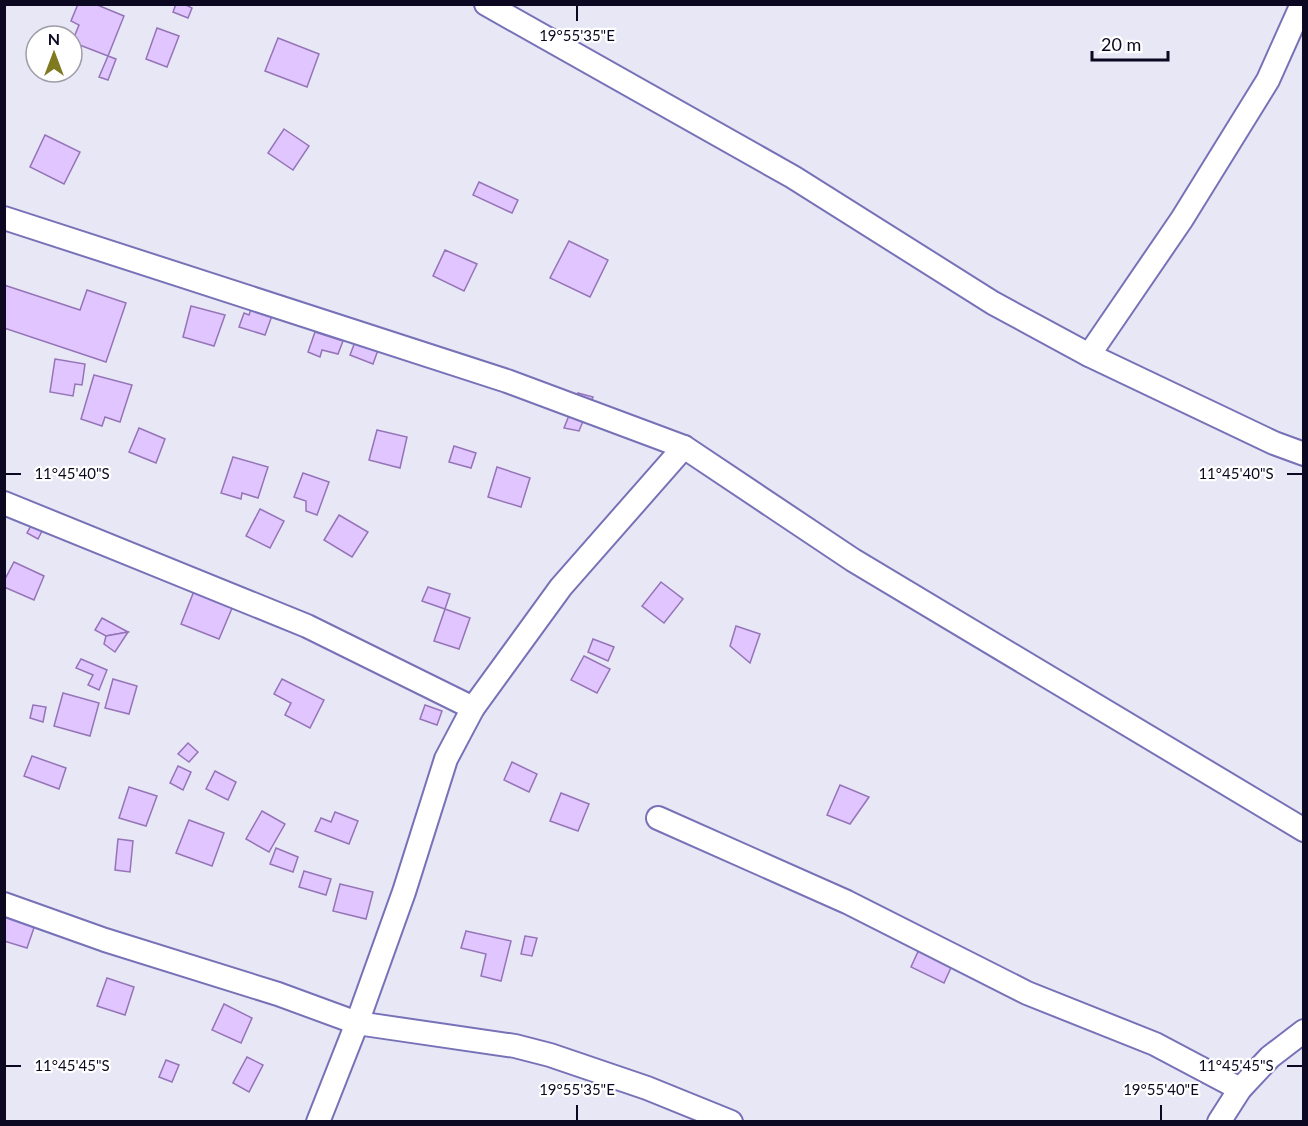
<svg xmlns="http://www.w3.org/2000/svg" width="1308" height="1126" font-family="Lato,sans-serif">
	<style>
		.building { fill: #e0c5fe; stroke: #9574b7; stroke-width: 1.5 }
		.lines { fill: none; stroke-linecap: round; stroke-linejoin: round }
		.street-casing { stroke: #7772b7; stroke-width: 26 }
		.street { stroke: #fff; stroke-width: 22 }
		.ticks { fill: none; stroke: #0c0821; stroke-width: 2 }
		.ticks-label { font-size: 15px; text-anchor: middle; fill: #0c0821; stroke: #fff; stroke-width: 4.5; stroke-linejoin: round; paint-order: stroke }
	</style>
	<rect width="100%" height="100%" fill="#e7e7f6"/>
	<g class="building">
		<path d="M78 4H95L124 16 108 56 72 42 79 25 71 21Z"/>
		<path d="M176 4H184L192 8 188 18 173 12Z"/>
		<path d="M157 28 179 36 167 67 146 59Z"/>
		<path d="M278 38 319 54 307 87 265 71Z"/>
		<path d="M108 56 116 59 108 80 99 77Z"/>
		<path d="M284 129 309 146 293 170 268 153Z"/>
		<path d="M45 135 80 152 64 184 30 167Z"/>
		<path d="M479 182 518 200 512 213 473 195Z"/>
		<path d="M569 241 608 260 590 297 550 278Z"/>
		<path d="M445 250 477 264 464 291 433 276Z"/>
		<path d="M4 285 80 310 87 290 126 303 106 362 4 328Z"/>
		<path d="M191 306 225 315 214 346 183 337Z"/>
		<path d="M252 306 273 313 265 335 239 327 244 313 249 315Z"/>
		<path d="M315 332 343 341 338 354 322 350 320 357 308 352Z"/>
		<path d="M355 342 378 350 373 364 350 355Z"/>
		<path d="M55 359 85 364 82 385 75 384 73 396 50 392Z"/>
		<path d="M94 375 132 385 120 422 105 417 102 426 81 419Z"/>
		<path d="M578 393 593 397 579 431 564 428Z"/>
		<path d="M139 428 165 439 156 463 129 452Z"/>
		<path d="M377 430 407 437 400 468 369 460Z"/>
		<path d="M454 446 476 453 471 468 449 462Z"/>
		<path d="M233 457 268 467 258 498 242 493 241 499 221 493Z"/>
		<path d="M497 467 530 478 521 507 488 497Z"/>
		<path d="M303 473 329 482 317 515 306 511V501L294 497Z"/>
		<path d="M260 509 284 521 270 548 246 536Z"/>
		<path d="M339 515 368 532 352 557 324 540Z"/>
		<path d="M34 520 45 525 38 539 27 533Z"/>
		<path d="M14 562 44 576 34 600 4 587V581Z"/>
		<path d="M661 582 683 599 664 623 642 606Z"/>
		<path d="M428 587 450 594 445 609 422 601Z"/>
		<path d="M194 591 233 606 219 639 181 624Z"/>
		<path d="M445 609 470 618 459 649 434 641Z"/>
		<path d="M102 618 128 632 106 636 95 630Z"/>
		<path d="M736 626 760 634 750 663 730 646Z"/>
		<path d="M128 632 115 652 104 644 106 636Z"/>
		<path d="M593 639 614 647 608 661 588 652Z"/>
		<path d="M584 656 610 669 597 693 571 680Z"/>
		<path d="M81 659 107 670 99 690 88 685 93 675 76 668Z"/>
		<path d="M113 679 137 686 129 714 105 708Z"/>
		<path d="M282 679 324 700 310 728 285 715 291 703 274 694Z"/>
		<path d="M63 693 99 703 90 736 54 726Z"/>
		<path d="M33 705 46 707 43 722 30 718Z"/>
		<path d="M425 705 442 711 437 725 420 719Z"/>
		<path d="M188 743 198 752 189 762 178 754Z"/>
		<path d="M32 756 66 768 59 789 24 776Z"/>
		<path d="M512 762 537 774 529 792 504 780Z"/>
		<path d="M178 766 191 772 183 790 170 783Z"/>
		<path d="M215 771 236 782 228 800 206 789Z"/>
		<path d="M840 785 869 797 850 824 827 815Z"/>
		<path d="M129 787 157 796 146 826 119 818Z"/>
		<path d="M561 793 589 804 578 831 550 821Z"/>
		<path d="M262 811 285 824 269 852 246 839Z"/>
		<path d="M335 812 358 821 349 844 315 831 321 818 331 822Z"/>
		<path d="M189 820 224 833 212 866 176 853Z"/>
		<path d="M118 839 133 841 130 872 115 870Z"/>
		<path d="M276 848 298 857 293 872 270 864Z"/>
		<path d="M304 871 331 879 326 895 299 887Z"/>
		<path d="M340 884 373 892 366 919 333 911Z"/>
		<path d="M8 909 37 919 27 948 4 941V918Z"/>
		<path d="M466 931 511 941 501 981 481 976 486 954 461 948Z"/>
		<path d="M525 936 537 938 532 956 521 954Z"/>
		<path d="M921 945 954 961 944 983 911 967Z"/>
		<path d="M107 978 134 987 125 1015 97 1006Z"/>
		<path d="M224 1004 252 1018 241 1043 212 1030Z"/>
		<path d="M247 1057 263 1065 249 1092 233 1083Z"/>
		<path d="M166 1060 179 1065 172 1082 159 1077Z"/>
	</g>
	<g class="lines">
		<g class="street-casing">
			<g id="street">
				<path d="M486 4 793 177 993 303 1089 355 1274 443 1304 454"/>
				<path d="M4 218 507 381 684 447 853 560 1304 830"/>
				<path d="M1089 355 1182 219 1268 80 1302 4"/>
				<path d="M4 503 307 626 473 708"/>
				<path d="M658 818 847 902 1027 993 1155 1044 1240 1089"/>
				<path d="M4 904 105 940 278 994 357 1023 515 1046 550 1055 647 1088 731 1122"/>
				<path d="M318 1122 357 1023 404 892 446 759 473 708 561 587 684 447"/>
				<path d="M1219 1122 1240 1089 1270 1057 1304 1031"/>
			</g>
		</g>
		<use href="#street" class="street"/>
	</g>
	<path class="ticks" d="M577 6V21M6 474H21M1287 474H1302M6 1066H21M1287 1066H1302M577 1105V1120M1161 1105V1120"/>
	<g class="ticks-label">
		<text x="577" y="41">19°55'35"E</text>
		<text x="72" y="479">11°45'40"S</text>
		<text x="1236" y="479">11°45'40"S</text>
		<text x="72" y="1071">11°45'45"S</text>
		<text x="1236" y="1071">11°45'45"S</text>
		<text x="577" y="1095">19°55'35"E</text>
		<text x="1161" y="1095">19°55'40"E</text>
	</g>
	<rect width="1308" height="1126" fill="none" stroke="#0c0821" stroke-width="12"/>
	<g transform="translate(54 54)"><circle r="28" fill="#ffffff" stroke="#9e9ca6" stroke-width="1.5"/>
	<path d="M0-4.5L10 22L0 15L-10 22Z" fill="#7f7a20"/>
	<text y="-9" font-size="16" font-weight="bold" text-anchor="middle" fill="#0c0821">N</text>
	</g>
	<path d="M1092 51v9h76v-9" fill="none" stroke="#0c0821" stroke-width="3"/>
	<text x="1101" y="51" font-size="18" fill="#0c0821" stroke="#ffffff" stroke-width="4.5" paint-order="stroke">20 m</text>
</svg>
